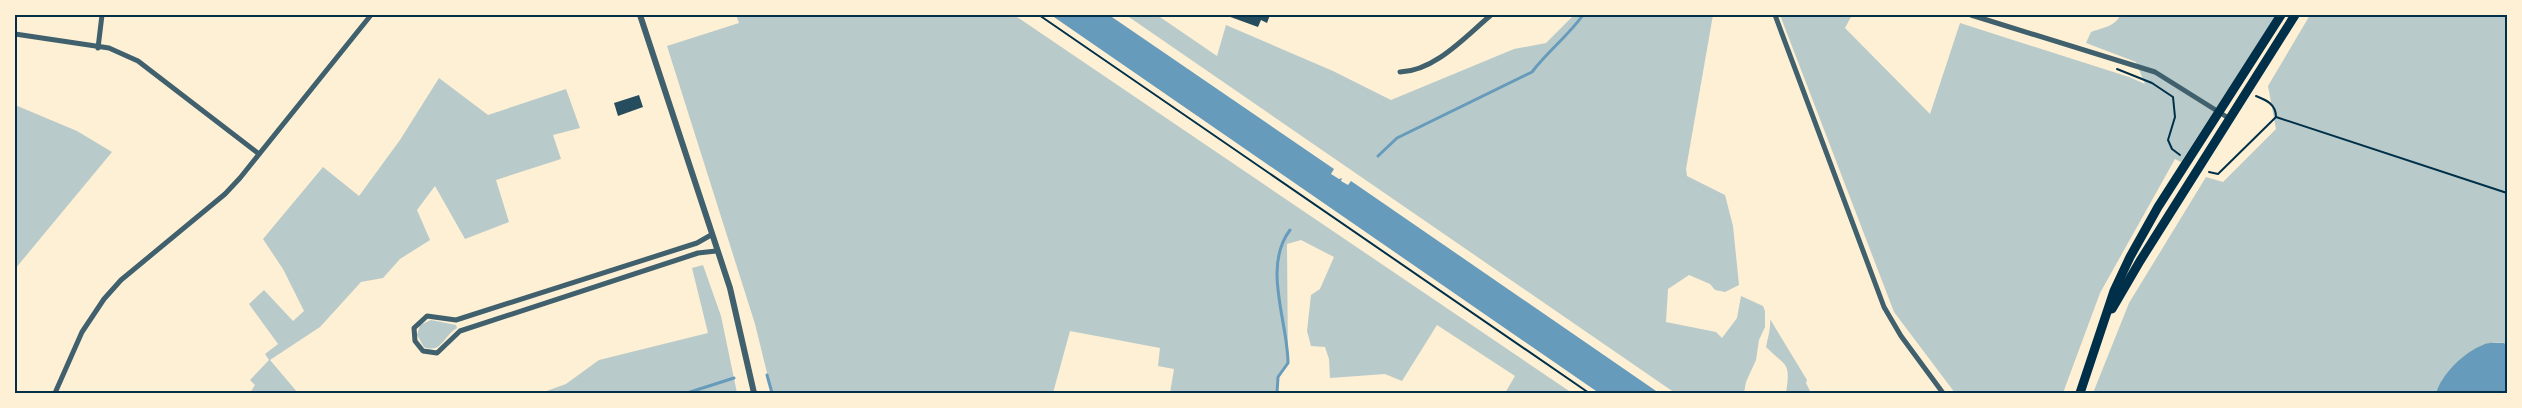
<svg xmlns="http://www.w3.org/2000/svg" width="2522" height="408" font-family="'DejaVu Sans',sans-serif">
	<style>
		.green { fill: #b9caca }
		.water { fill: #669bbc }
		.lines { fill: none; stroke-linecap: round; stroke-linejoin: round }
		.stream { stroke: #669bbc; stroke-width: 3 }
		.building { fill: #264d5e }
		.path { stroke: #003049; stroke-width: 2 }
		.minor { stroke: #3f606c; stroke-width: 5 }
		.tertiary { stroke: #3f606c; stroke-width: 6 }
		.primary { stroke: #003049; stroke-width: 9 }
		.neatline { fill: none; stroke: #003049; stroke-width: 2 }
	</style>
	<rect width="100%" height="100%" fill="#fdf0d5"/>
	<g class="green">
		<path d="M736 15H1014L1572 393H1505L1515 376 1437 325 1402 381 1385 374 1330 378 1329 359 1325 347 1311 346 1307 331 1311 295 1320 289 1334 257 1301 240 1287 244 1288 363 1278 377 1277 393H1170L1174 369 1158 366 1160 348 1070 331 1053 393H772L755 324 667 46 739 23Z"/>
		<path d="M1126 15H1157L1217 56 1226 25 1333 71 1391 100 1514 49 1546 43 1574 15H1713L1686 169 1687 176 1725 195 1733 226 1739 285 1725 292 1715 290 1710 284 1689 275 1668 289 1666 322 1716 332 1722 338 1737 318 1741 296 1763 306 1765 311V327L1759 340 1756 360 1746 382 1744 393H1675Z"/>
		<path d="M1780 15H1852L1845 28 1930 114 1960 23 2129 77 2145 84 2136 62 2086 43 2091 32C2102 28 2116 26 2120 15H2276L2181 162 2175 159 2100 293 2063 393H1955L1894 312Z"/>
		<path d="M2310 15H2507V344C2482 334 2443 371 2436 393H2093L2129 303 2206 177 2223 182 2276 129 2268 86Z"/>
		<path d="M439 78 488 115 566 89 580 128 553 135 561 159 496 180 509 222 465 239 435 186 417 210 430 240 400 259 383 278 361 282 320 327 270 360 298 393H250L255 385 250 380 269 360 265 354 278 344 249 304 264 290 293 321 304 311 283 269 263 239 323 167 359 196 400 140Z"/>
		<path d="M15 105 77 131 112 152 15 269Z"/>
		<path d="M703 265 721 316 737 393H541L566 384 599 360 708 333 692 268Z"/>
		<path d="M1770 319 1807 380 1806 383 1811 393H1786C1791 361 1786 367 1766 347 1768 337 1771 328 1770 319Z"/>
		<path d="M431 320 456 325 457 328C444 335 442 354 424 347L417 335 420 325Z"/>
	</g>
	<g class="water">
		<path d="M1051 15H1109L1334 169 1331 174 1339 179 1342 178 1341 181 1348 185 1351 181 1659 393H1599Z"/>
		<path d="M2503 343 2507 344V393H2436C2442 374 2464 352 2483 345 2488 342 2497 343 2503 343Z"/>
	</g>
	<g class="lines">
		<g class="stream">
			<path d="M1378 156 1397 138 1532 72C1548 51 1568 36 1583 15"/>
			<path d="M767 375 772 393"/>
			<path d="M687 393 734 378"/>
			<path d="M1277 393 1278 377 1288 363C1288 322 1262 267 1290 230"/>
		</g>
	</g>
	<g class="building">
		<path d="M1225 15H1270L1267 23 1261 20 1258 27Z"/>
		<path d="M639 95 643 107 618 116 614 103Z"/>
	</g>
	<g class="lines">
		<g class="path">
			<path d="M1039 15 1589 393"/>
			<path d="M2117 69 2152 83 2173 97 2175 117 2168 140 2172 149 2180 155"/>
			<path d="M2256 96C2266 100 2276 104 2276 117"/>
			<path d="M2276 117 2507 193"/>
			<path d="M2209 172 2218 174 2276 117"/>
		</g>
		<g class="minor">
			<path d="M1775 15 1884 307 1901 336 1943 393"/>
			<path d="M1971 15 2155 72 2230 119"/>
			<path d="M15 34 109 48 138 61 259 154"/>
			<path d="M98 48 102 15"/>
			<path d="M1400 72C1435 71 1466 36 1491 15"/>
			<path d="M711 235 697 243 456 320 427 316 414 328 415 341 423 351 437 353 460 331 698 253 716 251"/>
			<path d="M55 393 82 332 104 299 121 280 225 194 240 178 371 15"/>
		</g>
		<path class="tertiary" d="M640 15 730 288 754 393"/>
		<g class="primary">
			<path d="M2112 309 2140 261 2295 15"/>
			<path d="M2080 393 2114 291 2130 257 2158 207 2281 15"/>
		</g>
	</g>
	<rect width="2522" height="408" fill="none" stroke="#fdf0d5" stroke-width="32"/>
	<rect x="16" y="16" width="2490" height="376" class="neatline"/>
</svg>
